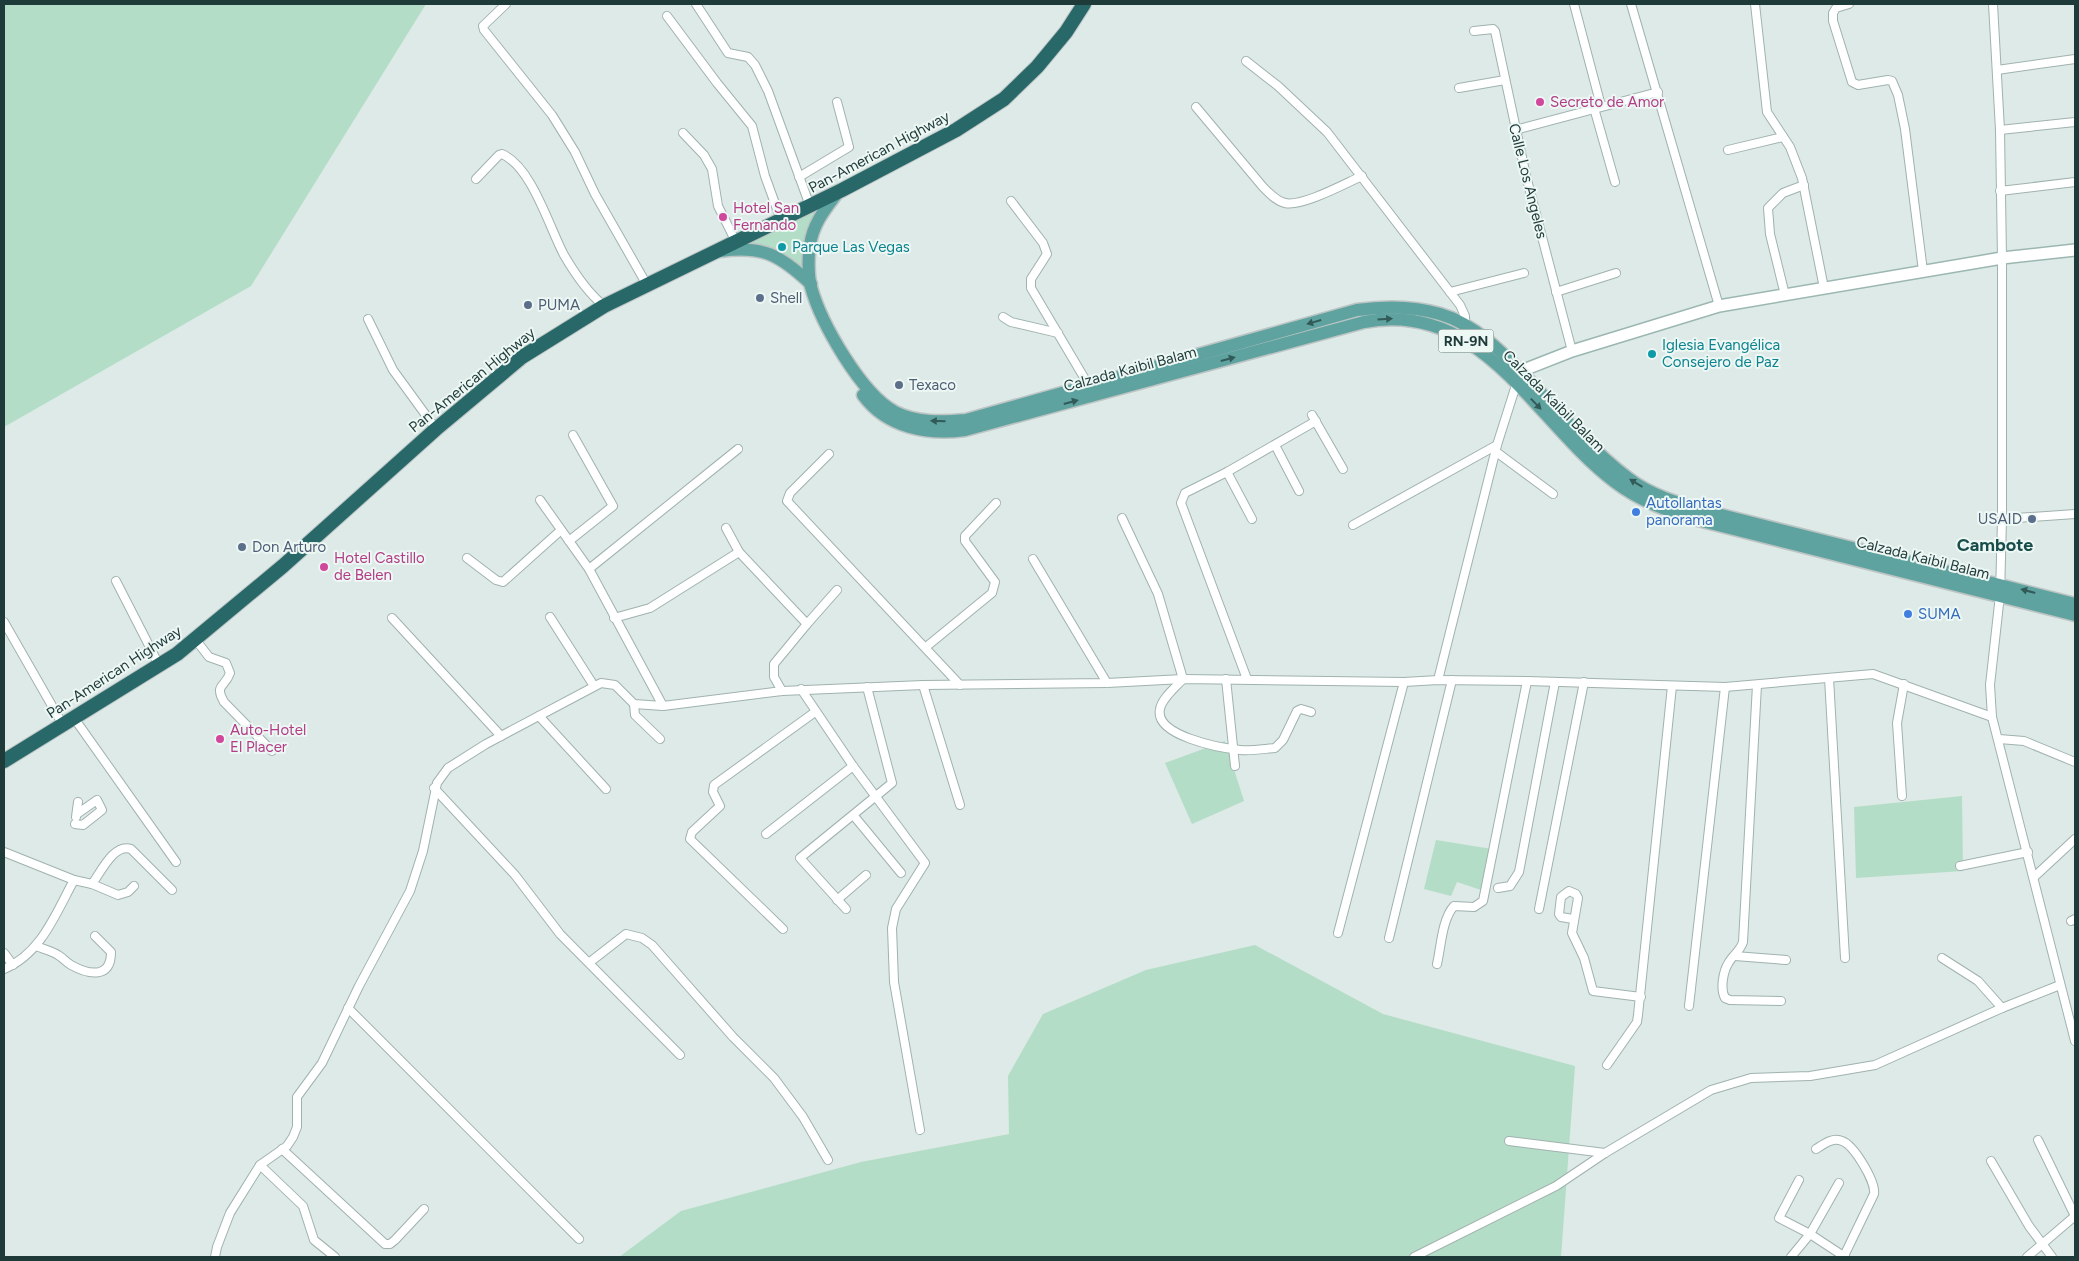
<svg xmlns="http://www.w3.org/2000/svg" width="2079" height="1261" font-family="Figtree,sans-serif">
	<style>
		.green { fill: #b4ddc7 }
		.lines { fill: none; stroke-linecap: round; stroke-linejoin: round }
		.street-casing { stroke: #a0b2af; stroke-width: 10 }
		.secondary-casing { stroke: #9cb7b2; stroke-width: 14 }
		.primary-casing { stroke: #bcc4c4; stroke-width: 15 }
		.highway-casing { stroke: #bcc4c4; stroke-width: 16 }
		.street { stroke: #fff; stroke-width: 8 }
		.secondary { stroke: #fff; stroke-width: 11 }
		.primary { stroke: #5ea39f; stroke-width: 12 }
		.highway { stroke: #286868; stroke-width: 14 }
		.oneway { fill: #315a58 }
		.hotel-dot { fill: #d1479c; stroke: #edf7f4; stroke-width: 2 }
		.culture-dot { fill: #0f9aa8; stroke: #edf7f4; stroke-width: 2 }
		.service-dot { fill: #5c6f8a; stroke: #edf7f4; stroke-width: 2 }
		.shop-dot { fill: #3f7fe0; stroke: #edf7f4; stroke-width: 2 }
		.labels { text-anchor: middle; stroke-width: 4; stroke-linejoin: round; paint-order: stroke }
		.shield { fill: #edf7f4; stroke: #5c7371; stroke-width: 1 }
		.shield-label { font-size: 14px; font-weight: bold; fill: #1e3a39 }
		.hotel-label { font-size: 15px; fill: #b23c85; stroke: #edf7f4; text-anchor: start }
		.street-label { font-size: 15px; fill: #1e3a39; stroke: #edf7f4 }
		.culture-label { font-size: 15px; fill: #0d838f; stroke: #edf7f4; text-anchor: start }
		.service-label { font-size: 15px; fill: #4e5e75; stroke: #edf7f4; text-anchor: start }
		.shop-label { font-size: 15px; fill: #366cbe; stroke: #edf7f4; text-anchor: start }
		.quarter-label { font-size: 18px; font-weight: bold; fill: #194d4b; stroke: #edf7f4 }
	</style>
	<rect width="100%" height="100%" fill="#ddeae7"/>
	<g class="green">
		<path d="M4 4H426L251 286 4 427Z"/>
		<path d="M819 206 809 281 788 261 741 247Z"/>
		<path d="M1225 741 1244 801 1192 824 1165 763Z"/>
		<path d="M1962 796 1963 871 1856 878 1854 807Z"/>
		<path d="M1436 840 1492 849 1484 891 1457 882 1451 896 1424 889Z"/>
		<path d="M1255 945 1383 1014 1575 1066 1561 1257H619L681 1211 861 1162 1009 1134 1008 1076 1043 1014 1146 970Z"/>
	</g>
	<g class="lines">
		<g class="street-casing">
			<g id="street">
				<path d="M506 4 483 26 484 30 552 115 575 152 595 194 647 285"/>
				<path d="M696 4 728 53 748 57 755 65 768 91 810 206"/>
				<path d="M1574 4 1601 106"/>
				<path d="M1631 4 1719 306"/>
				<path d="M1755 4 1767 112 1790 147 1802 178 1824 288"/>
				<path d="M1849 4 1836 8 1833 13V21L1852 82 1858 85 1888 80 1892 81 1898 95 1905 129 1923 271"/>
				<path d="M1993 4 2000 130 2002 258V519L2000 595 1990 685 1992 717 2075 1041"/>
				<path d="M667 16 717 83 752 126 765 176 781 220"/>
				<path d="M1474 31 1493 29 1495 31 1526 176 1572 351"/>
				<path d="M1246 61 1278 86 1327 132 1460 305 1465 316V325"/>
				<path d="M1997 70 2075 59"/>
				<path d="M1459 88 1505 80"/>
				<path d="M1196 107 1263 187C1269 193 1276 201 1285 203 1302 207 1344 184 1362 176"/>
				<path d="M1594 108 1615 182"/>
				<path d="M1515 130 1658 92"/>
				<path d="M2000 130 2075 122"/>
				<path d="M683 133 704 155 712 169 718 206 736 242"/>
				<path d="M1728 150 1783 137"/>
				<path d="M799 177 849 147 837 102"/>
				<path d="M476 179 499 155 502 154C532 167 549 227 564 255 575 274 587 292 604 306"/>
				<path d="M2000 191 2075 182"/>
				<path d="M1011 201 1043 243 1047 254 1031 279V288L1089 386"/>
				<path d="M1450 292 1524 273"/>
				<path d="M1556 292 1616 273"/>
				<path d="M1785 295 1770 234 1768 208 1783 193 1804 185"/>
				<path d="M1003 317 1011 322 1058 333"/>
				<path d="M368 319 393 370 436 429"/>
				<path d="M1312 415 1343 469"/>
				<path d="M1275 445 1299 491"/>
				<path d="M1495 451 1553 494"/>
				<path d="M829 454 790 493 787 501 960 685"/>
				<path d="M1227 472 1252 519"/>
				<path d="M540 500 589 569 663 706"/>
				<path d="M1122 518 1158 594 1183 679C1176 687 1162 698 1160 709 1154 736 1221 748 1240 750 1251 751 1263 749 1275 748L1283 740 1297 711 1301 709 1311 712"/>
				<path d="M2002 519 2075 514"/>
				<path d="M1353 525 1497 445"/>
				<path d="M726 528 739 552 807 624 774 664V677L782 691"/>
				<path d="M569 541 613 506 573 435"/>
				<path d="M467 558 496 580 503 582 560 531"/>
				<path d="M1033 559 1107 683"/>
				<path d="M589 569 738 449"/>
				<path d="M116 581 159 665"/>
				<path d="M550 617 594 686"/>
				<path d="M392 618 501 736"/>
				<path d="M614 618 650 608 739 552"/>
				<path d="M4 622 63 725"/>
				<path d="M807 624 837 590"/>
				<path d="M195 639 209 657 226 663 230 673C225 688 214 684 224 702L272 751"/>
				<path d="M926 647 992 593 995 582 965 541V536L996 503"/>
				<path d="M1829 678 1845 958"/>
				<path d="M1226 679 1235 766"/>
				<path d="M1247 679 1181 503 1185 493 1227 472 1316 421"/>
				<path d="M1438 680 1497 445 1517 382"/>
				<path d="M923 685 960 805"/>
				<path d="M1757 685 1743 942C1740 951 1734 954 1729 962 1723 971 1720 989 1725 998L1730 1000 1781 1001"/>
				<path d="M801 689 853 766 925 863 896 909 892 928 894 982 920 1130"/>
				<path d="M634 704 635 715 660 739"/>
				<path d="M539 716 606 789"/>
				<path d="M74 718 176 862"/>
				<path d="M1999 739 2024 741 2075 762"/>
				<path d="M434 788 515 875 560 934 680 1055"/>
				<path d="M1902 796 1897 723 1904 684"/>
				<path d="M854 816 901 873"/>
				<path d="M76 817 78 802"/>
				<path d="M75 824 83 825 102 810 97 800 77 814"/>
				<path d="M766 834 853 766"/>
				<path d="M4 852 74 880 92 884 118 895 128 892 134 886"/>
				<path d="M1960 866 2028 852"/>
				<path d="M2034 877 2075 839"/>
				<path d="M92 884C101 872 114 843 131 849L172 890"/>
				<path d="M1498 888 1510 886 1519 872 1555 682"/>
				<path d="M837 900 866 875"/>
				<path d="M846 909 800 858 892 783 867 687"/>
				<path d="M1539 909 1584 682"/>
				<path d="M1573 919 1561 917 1559 914 1561 897 1569 891 1576 894 1578 898 1572 933 1584 958 1593 991 1641 997"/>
				<path d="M2071 921 2075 919"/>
				<path d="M783 929 690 839 692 832 720 806 713 792 714 785 815 712"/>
				<path d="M1338 933 1404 682"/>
				<path d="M1389 938 1452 680"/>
				<path d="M36 946C43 949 52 951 58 955 63 958 66 962 71 965 89 975 111 979 111 952L95 936"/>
				<path d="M4 953 13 965"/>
				<path d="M1735 956 1786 960"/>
				<path d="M1942 958 1978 981 2002 1008"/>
				<path d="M590 962 626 934 642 938 652 945 733 1037 774 1078 803 1117 828 1160"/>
				<path d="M1437 964C1441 947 1442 919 1454 906L1474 907 1483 901 1527 681"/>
				<path d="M4 969C41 954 56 913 74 880"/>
				<path d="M1689 1006 1725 687"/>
				<path d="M348 1008 579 1239"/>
				<path d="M1607 1065 1637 1022 1638 1015 1672 686"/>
				<path d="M2038 1140 2075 1216"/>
				<path d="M1509 1141 1605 1153"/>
				<path d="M282 1149 385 1244H390L395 1240 424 1209"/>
				<path d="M1816 1149C1824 1144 1833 1137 1842 1141 1854 1145 1876 1182 1874 1194L1844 1256"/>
				<path d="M1991 1161 2029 1226 2052 1257"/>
				<path d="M260 1165 303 1206 314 1240 335 1257"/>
				<path d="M1799 1180 1779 1218 1810 1234 1839 1183"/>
				<path d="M215 1257 217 1247 230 1213 260 1165 287 1146 293 1137 297 1127V1097L322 1063 359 986 410 891 423 851 437 783 448 768 486 744 601 683 615 685 634 704 663 706 782 691 923 685 1107 683 1183 679 1404 682 1438 680 1527 681 1725 687 1873 674 1992 717"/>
				<path d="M1414 1257 1556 1186 1605 1153 1711 1090 1751 1078 1810 1076 1875 1065 2002 1008 2060 985"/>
				<path d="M1791 1257 1810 1234 1845 1257"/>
				<path d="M2027 1257 2075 1216"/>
			</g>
		</g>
		<g class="secondary-casing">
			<path id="secondary" d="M1521 371 1572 351 1719 306 2002 258 2075 250"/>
		</g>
		<g class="primary-casing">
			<g id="primary">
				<path d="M838 192C826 208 813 223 810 245 808 257 808 275 811 287 821 323 861 394 895 412 917 423 942 422 966 420L1357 310C1385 306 1413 306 1440 314 1475 324 1504 354 1528 379 1559 413 1591 450 1628 478 1651 496 1681 504 1709 512L2075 604"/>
				<path d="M720 251C763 245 780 255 811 284"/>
				<path d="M863 395C887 428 928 435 965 430L1364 322C1483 299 1535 422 1615 482 1640 501 1668 511 1698 520L2075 615"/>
			</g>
		</g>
		<g class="highway-casing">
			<path id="highway" d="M4 761 177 654 283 566 436 429 522 357 604 306 842 190 956 130 1004 99 1037 67 1066 32 1084 4"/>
		</g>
		<use href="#street" class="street"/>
		<use href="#secondary" class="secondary"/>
		<use href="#primary" class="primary"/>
		<use href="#highway" class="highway"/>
	</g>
	<defs><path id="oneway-solid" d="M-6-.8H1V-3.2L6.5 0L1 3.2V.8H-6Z" transform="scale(1.25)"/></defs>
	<g class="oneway">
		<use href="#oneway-solid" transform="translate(1385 319) rotate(-3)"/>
		<use href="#oneway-solid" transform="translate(1314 322) rotate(164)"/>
		<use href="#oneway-solid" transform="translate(1228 359) rotate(-15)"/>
		<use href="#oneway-solid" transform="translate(1071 402) rotate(-15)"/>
		<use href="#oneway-solid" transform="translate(1536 404) rotate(46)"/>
		<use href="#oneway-solid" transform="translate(938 421) rotate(-179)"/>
		<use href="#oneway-solid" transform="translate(1636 483) rotate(-149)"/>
		<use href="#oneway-solid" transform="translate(2028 591) rotate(-165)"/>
	</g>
	<g class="hotel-dot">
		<circle cx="1540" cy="102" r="5"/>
		<circle cx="723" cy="217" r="5"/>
		<circle cx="324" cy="567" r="5"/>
		<circle cx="220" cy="739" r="5"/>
	</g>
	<g class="culture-dot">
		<circle cx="782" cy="247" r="5"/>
		<circle cx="1652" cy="354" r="5"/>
	</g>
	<g class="service-dot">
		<circle cx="760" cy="298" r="5"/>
		<circle cx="528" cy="305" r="5"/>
		<circle cx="899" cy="385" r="5"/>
		<circle cx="2032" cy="519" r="5"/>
		<circle cx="242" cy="547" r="5"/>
	</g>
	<g class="shop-dot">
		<circle cx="1636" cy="512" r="5"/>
		<circle cx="1908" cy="614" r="5"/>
	</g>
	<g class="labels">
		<rect class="shield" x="1438.5" y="329.5" width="55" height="23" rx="4"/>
		<g class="shield-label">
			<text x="1466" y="346">RN-9N</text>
		</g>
		<g class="hotel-label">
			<text x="1550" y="107">Secreto de Amor</text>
			<text x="733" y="213">Hotel San<tspan x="733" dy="17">Fernando</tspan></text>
			<text x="334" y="563">Hotel Castillo<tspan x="334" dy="17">de Belen</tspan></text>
			<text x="230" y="735">Auto-Hotel<tspan x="230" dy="17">El Placer</tspan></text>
		</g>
		<g class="street-label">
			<text transform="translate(879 152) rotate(-28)" y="5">Pan-American Highway</text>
			<text transform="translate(1528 181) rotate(76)" y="5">Calle Los Angeles</text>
			<text transform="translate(1130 369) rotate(-15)" y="5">Calzada Kaibil Balam</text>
			<text transform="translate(472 380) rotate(-39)" y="5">Pan-American Highway</text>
			<text transform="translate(1554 401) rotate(45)" y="5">Calzada Kaibil Balam</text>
			<text transform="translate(1923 558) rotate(14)" y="5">Calzada Kaibil Balam</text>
			<text transform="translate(114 672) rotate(-33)" y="5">Pan-American Highway</text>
		</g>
		<g class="culture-label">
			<text x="792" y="252">Parque Las Vegas</text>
			<text x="1662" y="350">Iglesia Evangélica<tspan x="1662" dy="17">Consejero de Paz</tspan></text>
		</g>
		<g class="service-label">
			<text x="770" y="303">Shell</text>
			<text x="538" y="310">PUMA</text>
			<text x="909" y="390">Texaco</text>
			<text x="2022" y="524" text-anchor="end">USAID</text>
			<text x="252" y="552">Don Arturo</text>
		</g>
		<g class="shop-label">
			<text x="1646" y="508">Autollantas<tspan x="1646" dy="17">panorama</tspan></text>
			<text x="1918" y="619">SUMA</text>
		</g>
		<g class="quarter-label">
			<text x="1995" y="551">Cambote</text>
		</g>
	</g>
	<rect width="2079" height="1261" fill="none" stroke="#1e3a39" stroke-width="10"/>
</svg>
